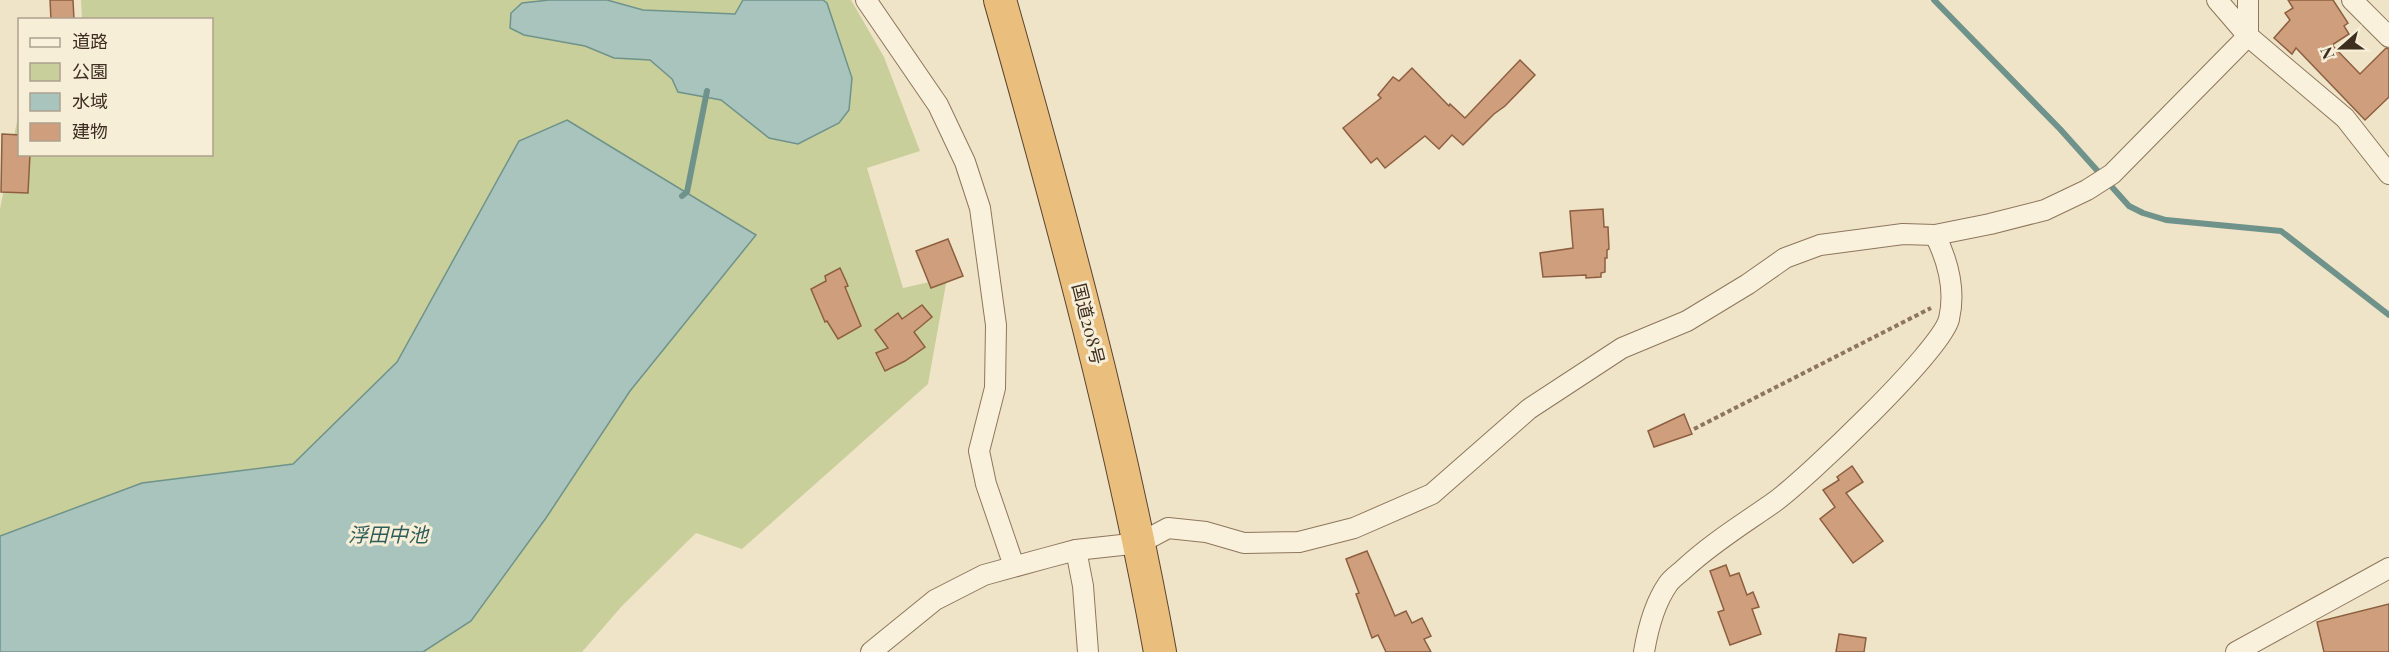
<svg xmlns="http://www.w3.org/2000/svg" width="2389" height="652" font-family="'Playfair Display','Noto Sans JP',serif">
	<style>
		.green { fill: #c9cf9b }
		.water { fill: #a9c4bc; stroke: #6f938a; stroke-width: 1.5 }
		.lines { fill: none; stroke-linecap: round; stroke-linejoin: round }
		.stream { stroke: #6f938a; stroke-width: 6 }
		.building { fill: #cf9f7d; stroke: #8d5f41; stroke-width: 1.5 }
		.minor-casing { stroke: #8d765c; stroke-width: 22 }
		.trunk-casing { stroke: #5b4430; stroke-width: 34 }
		.path { stroke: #8d765c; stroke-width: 4; stroke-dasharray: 4.5 3; stroke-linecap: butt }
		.minor { stroke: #faf1dc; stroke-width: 20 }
		.trunk { stroke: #eabe7c; stroke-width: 32 }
		.labels { text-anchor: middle; stroke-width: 6; stroke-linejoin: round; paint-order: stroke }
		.street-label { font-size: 18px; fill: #3d2e20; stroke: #f7eed8 }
		.water-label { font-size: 20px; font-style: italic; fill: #2f5d5a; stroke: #f7eed8 }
	</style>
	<rect width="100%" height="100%" fill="#f0e4c8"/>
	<path class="green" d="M81 0H851L884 57 920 151 867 168 903 288 947 278 928 384 742 549 696 533 622 606 582 652H0V209L19 111 20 154H212V20L82 19Z"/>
	<g class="water">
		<path d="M549 0H607L643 10 735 14 743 0H823L827 3 852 78 849 110 839 123 798 144 769 138 721 100 678 92 672 79 650 60 614 58 585 46 524 35 510 28 511 13 522 3Z"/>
		<path d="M567 120 756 235 630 391 546 518 471 621 423 652H0V536L142 483 293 464 397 362 519 141Z"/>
	</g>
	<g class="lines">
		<g class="stream">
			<path d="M1934 0 2060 129 2129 206 2143 213 2166 220 2281 231 2389 315"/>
			<path d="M682 196 687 192 707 91"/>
		</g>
	</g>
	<g class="building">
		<path d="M50 0H73L74 20H51Z"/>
		<path d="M2288 0H2333L2348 23 2344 26 2349 34 2332 45 2360 74 2386 48 2389 49V97L2365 120 2296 48 2292 54 2274 38 2290 20 2285 13 2293 8Z"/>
		<path d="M1520 60 1535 75 1505 106 1494 114 1463 145 1452 135 1439 149 1425 136 1385 168 1377 158 1371 163 1343 128 1381 98 1378 95 1393 77 1399 81 1412 68 1449 106 1450 104 1465 118Z"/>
		<path d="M2 134 20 135V154H30L28 193 1 192Z"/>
		<path d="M1603 209 1604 227H1608L1609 249 1607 250V258H1605V272L1601 273V277L1586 278V275L1543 277 1540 253 1573 248 1570 211Z"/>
		<path d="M948 239 963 276 931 288 916 251Z"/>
		<path d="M840 268 846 281 848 286 845 287 861 326 838 339 827 321 825 322 811 289 826 281 825 276Z"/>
		<path d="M922 305 932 317 914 332 925 347 905 361 885 371 876 353 888 348 875 330 898 313 902 319Z"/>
		<path d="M1684 414 1692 434 1654 447 1648 431Z"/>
		<path d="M1852 466 1863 482 1846 493 1883 541 1853 563 1820 519 1835 507 1823 490 1839 480 1837 477Z"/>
		<path d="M1367 551 1395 616 1406 611 1412 623 1422 618 1431 636 1424 639 1431 652H1386L1378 635 1372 638 1356 594 1359 593 1346 559Z"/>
		<path d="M1726 565 1730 576 1739 573 1747 595 1753 592 1759 607 1752 609 1761 634 1730 645 1718 612 1724 610 1710 571Z"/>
		<path d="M2389 604V652H2324L2317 622Z"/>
		<path d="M1839 634 1866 638 1864 652H1836Z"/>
	</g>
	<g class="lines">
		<g class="minor-casing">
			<g id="minor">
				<path d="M866 0 938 105 965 162 980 208 996 325 995 388 979 451 986 484 1014 566"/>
				<path d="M2217 0 2248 36 2345 118 2389 174"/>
				<path d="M2352 0 2389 37"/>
				<path d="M1076 550 1083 586 1088 652"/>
				<path d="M871 652 935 600 984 575 1046 558 1076 550 1140 543 1168 528 1206 532 1244 543 1299 542 1354 528 1432 494 1529 409 1622 348 1687 321 1748 284 1785 258 1820 245 1903 234 1935 235 1990 224 2045 210 2087 190 2112 174 2248 36V0"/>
				<path d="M1644 652C1648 628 1654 604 1668 584 1672 578 1680 573 1685 568 1712 543 1743 524 1773 503 1805 480 1941 351 1949 319 1956 289 1948 261 1935 235"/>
				<path d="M2236 652 2389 568"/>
			</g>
		</g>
		<g class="trunk-casing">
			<path id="trunk" d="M1000 0C1061 215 1120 431 1160 652"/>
		</g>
		<path class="path" d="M1694 429 1931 308"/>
		<use href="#minor" class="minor"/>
		<use href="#trunk" class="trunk"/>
	</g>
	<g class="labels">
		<g class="street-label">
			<text transform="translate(1088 324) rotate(76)" y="6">国道208号</text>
		</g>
		<g class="water-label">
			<text x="388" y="542">浮田中池</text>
		</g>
	</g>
	<rect x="18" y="18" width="195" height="138" fill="#f7eed8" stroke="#ada18e" stroke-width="1.5"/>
	<rect x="30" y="38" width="30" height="9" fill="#faf1dc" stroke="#ada18e" stroke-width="1.5"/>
	<text x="72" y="48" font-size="18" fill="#3d2e20">道路</text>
	<rect x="30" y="63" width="30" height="18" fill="#c9cf9b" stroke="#ada18e" stroke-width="1.5"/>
	<text x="72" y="78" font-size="18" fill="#3d2e20">公園</text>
	<rect x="30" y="93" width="30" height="18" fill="#a9c4bc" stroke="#ada18e" stroke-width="1.5"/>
	<text x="72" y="108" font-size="18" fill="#3d2e20">水域</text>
	<rect x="30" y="123" width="30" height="18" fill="#cf9f7d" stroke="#ada18e" stroke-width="1.5"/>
	<text x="72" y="138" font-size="18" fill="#3d2e20">建物</text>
	<g transform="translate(2341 48) rotate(249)" stroke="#f7eed8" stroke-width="4.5" paint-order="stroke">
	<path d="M0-4.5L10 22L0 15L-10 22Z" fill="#3d2e20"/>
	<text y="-9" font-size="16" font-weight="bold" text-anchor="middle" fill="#3d2e20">N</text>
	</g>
</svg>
